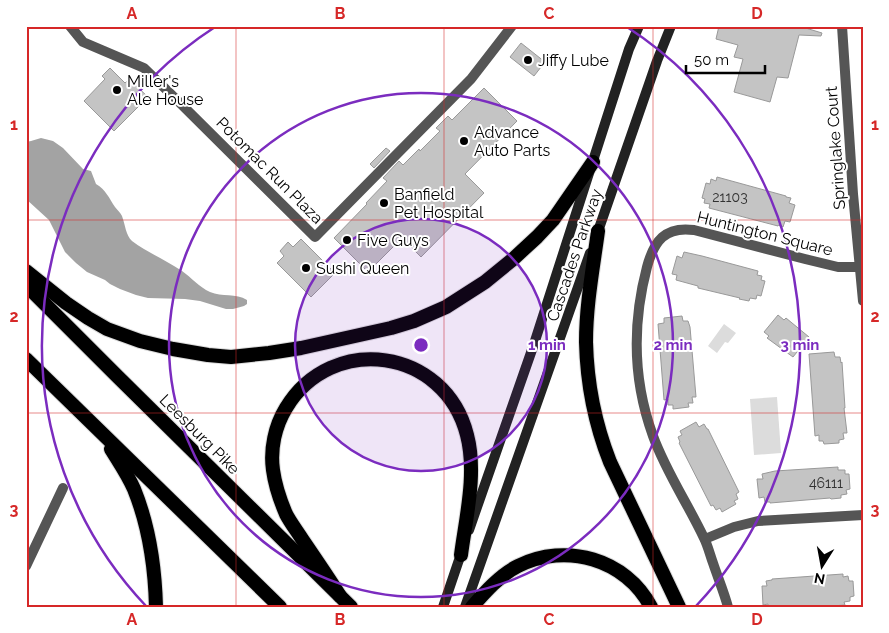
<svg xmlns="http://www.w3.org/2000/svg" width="889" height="633" font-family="Raleway,sans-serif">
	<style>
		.green { fill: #dcdcdc }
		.water { fill: #a3a3a3 }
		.building { fill: #c4c4c4; stroke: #999 }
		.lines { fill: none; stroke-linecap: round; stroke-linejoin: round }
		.trunk-casing { stroke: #dbdbdb; stroke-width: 16 }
		.minor { stroke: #555; stroke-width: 10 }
		.secondary { stroke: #222; stroke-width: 10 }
		.trunk { stroke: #000; stroke-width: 14 }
		.grid { fill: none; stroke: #d62828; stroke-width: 1; stroke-opacity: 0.55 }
		.ring { fill: none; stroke: #7b2cbf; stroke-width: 2.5 }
		.poi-dot { fill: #000; stroke: #fff; stroke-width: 2 }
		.labels { text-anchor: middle; stroke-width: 4; stroke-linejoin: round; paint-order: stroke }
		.number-label { font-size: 14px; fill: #313131 }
		.poi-label { font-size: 16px; fill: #000; stroke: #fff; text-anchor: start }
		.street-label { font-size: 16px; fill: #000; stroke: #fff }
		.centre { fill: #7b2cbf; stroke: #fff; stroke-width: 2.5 }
		.ring-label { font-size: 15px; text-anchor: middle; font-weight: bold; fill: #7b2cbf; stroke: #fff; stroke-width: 4; stroke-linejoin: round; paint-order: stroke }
		.neatline { fill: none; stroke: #d62828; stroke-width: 2 }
		.grid-label { font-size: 16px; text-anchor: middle; font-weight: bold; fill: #d62828 }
	</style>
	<rect width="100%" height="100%" fill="#fff"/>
	<g class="green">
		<path d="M724 324 736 333 728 343 725 342 717 353 708 346Z"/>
		<path d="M777 397 781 453 754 455 750 399Z"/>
	</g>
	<path class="water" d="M41 138 53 141 63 148 83 169 91 171 96 184C106 190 109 198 115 207 118 211 120 212 122 216 125 224 126 236 132 241 148 253 166 260 182 271 192 278 199 287 210 292 222 297 236 293 247 300V304L244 306 233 309H226L200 301 185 299 148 298 136 295 120 289 110 284 105 280 87 272 76 263 65 252 49 220 26 199V142L31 141Z"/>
	<g class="building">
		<path d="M719 26H799L822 33 821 36 799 35 788 78 777 77 770 102 734 92 743 59 734 57 738 45 716 39Z"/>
		<path d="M521 43 545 62 534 76 510 57Z"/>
		<path d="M110 68 125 83 129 79 148 97 114 131 84 101 105 79 102 76Z"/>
		<path d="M484 88 517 121 465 174 484 193 421 257 402 238 368 272 334 238 367 204 366 203 387 181 383 178 399 161 403 165 419 149 420 151 440 131 436 128 448 116 452 120Z"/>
		<path d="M386 148 390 151 374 168 370 164Z"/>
		<path d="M717 177 786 196V197L791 198 789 203 795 205 790 222 785 221 783 227 778 225V226L709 208 710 204 704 203 705 199 702 198 706 183 710 184 711 179 716 181Z"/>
		<path d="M301 239 335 273 311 297 277 263 284 256 280 251 288 242 293 247Z"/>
		<path d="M684 252 702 256 758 271 757 275 762 276 761 280 765 281 761 296 757 295 756 299 750 298 749 301 739 299 740 298 698 288V286L676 280 677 275 672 274 677 256 682 258Z"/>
		<path d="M778 315 784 320 786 318 809 337 793 357 767 338 769 336 764 332Z"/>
		<path d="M682 316 683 321H688L690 327 696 397H692L693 403H688L689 407 673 409V405H668V399L664 400 658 324 664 323V318Z"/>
		<path d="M834 352 835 357H840L841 363 842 362 845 408H844L847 433H843L844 439 839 440V443L824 444 823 441H819V435L815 436 809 354Z"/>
		<path d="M696 422 699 427 704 424 707 429H708L739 492 736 494 738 499 734 501 736 504 722 512 720 508 716 510 713 505 711 506 679 443 680 442 678 437 682 435 680 431Z"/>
		<path d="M838 467V470H845V474H849L850 489 846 490 847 494 841 495V498L831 499 830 498 770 503V502H765L764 497 759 498 757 479H763L762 474 775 471Z"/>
		<path d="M843 574V577L848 576 849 581H853L854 596 850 597V601L844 602 845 605 819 607H768V604L763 605 762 586H767L766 581 772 580V579Z"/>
	</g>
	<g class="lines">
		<g class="trunk-casing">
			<g id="trunk">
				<path d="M598 231C593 268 586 305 586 342 587 383 595 424 610 462L679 607"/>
				<path d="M26 271 66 303 88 318 107 329 140 341 173 349 208 355 231 357 269 353 301 348 391 328 414 321 446 307 485 282 512 260 537 237 553 220 593 162"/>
				<path d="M26 285 117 376 351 607"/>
				<path d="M26 359 280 607"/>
				<path d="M111 449C119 462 128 475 134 489 149 526 155 567 156 607"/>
				<path d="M340 596C328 577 315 558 302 539 297 531 290 522 286 514 280 500 275 485 273 470 270 449 275 426 286 408 332 332 445 348 467 435 477 473 466 517 461 555"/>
				<path d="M472 607C485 592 500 575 518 566 566 542 626 559 651 607"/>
			</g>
		</g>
		<g class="minor">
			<path d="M70 26 83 42 144 68 178 101 315 237 471 79 512 26"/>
			<path d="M842 26 853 194 863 301"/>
			<path d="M705 539 734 527 758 521 863 515"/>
			<path d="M26 566 63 488"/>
			<path d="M728 607C724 592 718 578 713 563 710 555 708 546 704 538 688 504 666 472 653 436 633 381 632 324 647 267 654 241 665 226 694 230L805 259 838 267H860"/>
		</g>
		<g class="secondary">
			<path d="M596 237 657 61 671 26"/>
			<path d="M469 530 534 344 629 49 639 26"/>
			<path d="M443 607 463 548"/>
			<path d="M465 607 590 253"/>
		</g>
		<use href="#trunk" class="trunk"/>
	</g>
	<path class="grid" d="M236 26V607M444 26V607M653 26V607M26 220H863M26 413H863"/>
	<circle cx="421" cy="345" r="126" fill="#7b2cbf" fill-opacity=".12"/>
	<g class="ring">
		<circle cx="421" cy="345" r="126"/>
		<circle cx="421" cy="345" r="252"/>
		<path d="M146 606A379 379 0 0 1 215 27M627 27A379 379 0 0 1 696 606"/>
	</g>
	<g class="poi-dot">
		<circle cx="528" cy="60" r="5"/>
		<circle cx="117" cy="90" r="5"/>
		<circle cx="464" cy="141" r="5"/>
		<circle cx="384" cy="203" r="5"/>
		<circle cx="347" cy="240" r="5"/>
		<circle cx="306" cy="268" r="5"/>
	</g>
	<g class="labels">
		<g class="number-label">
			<text x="730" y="202">21103</text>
			<text x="826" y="488">46111</text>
		</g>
		<g class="poi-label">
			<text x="538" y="66">Jiffy Lube</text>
			<text x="127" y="87">Miller's<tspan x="127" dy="18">Ale House</tspan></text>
			<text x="474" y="138">Advance<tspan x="474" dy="18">Auto Parts</tspan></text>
			<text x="394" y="200">Banfield<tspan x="394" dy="18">Pet Hospital</tspan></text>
			<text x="357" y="246">Five Guys</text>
			<text x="316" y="274">Sushi Queen</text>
		</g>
		<g class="street-label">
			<text transform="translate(835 148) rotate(-94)" y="6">Springlake Court</text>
			<text transform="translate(270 170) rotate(45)" y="6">Potomac Run Plaza</text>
			<text transform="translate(765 233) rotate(14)" y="6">Huntington Square</text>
			<text transform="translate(574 255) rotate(-71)" y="6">Cascades Parkway</text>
			<text transform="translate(200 434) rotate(45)" y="6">Leesburg Pike</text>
		</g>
	</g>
	<circle cx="421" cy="345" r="8" class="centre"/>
	<g class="ring-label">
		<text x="547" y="350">1 min</text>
		<text x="673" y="350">2 min</text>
		<text x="800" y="350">3 min</text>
	</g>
	<rect width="889" height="633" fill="none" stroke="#ffffff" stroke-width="55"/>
	<g transform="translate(822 566) rotate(191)" stroke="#ffffff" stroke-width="4" paint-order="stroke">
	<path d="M0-4L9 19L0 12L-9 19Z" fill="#000000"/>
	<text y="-8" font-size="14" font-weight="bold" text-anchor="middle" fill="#000000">N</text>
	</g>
	<path d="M686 65v8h79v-8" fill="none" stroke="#000000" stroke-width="2.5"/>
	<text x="694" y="65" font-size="15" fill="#000000" stroke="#ffffff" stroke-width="4" paint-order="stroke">50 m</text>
	<rect x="28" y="28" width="834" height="578" class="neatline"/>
	<g class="grid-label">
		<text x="132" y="19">A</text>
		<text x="340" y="19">B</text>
		<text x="549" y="19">C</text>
		<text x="757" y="19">D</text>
		<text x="14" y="130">1</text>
		<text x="875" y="130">1</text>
		<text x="14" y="322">2</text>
		<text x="875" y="322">2</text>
		<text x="14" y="515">3</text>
		<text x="875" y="515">3</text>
		<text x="132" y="625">A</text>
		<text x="340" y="625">B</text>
		<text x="549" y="625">C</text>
		<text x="757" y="625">D</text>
	</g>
</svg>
